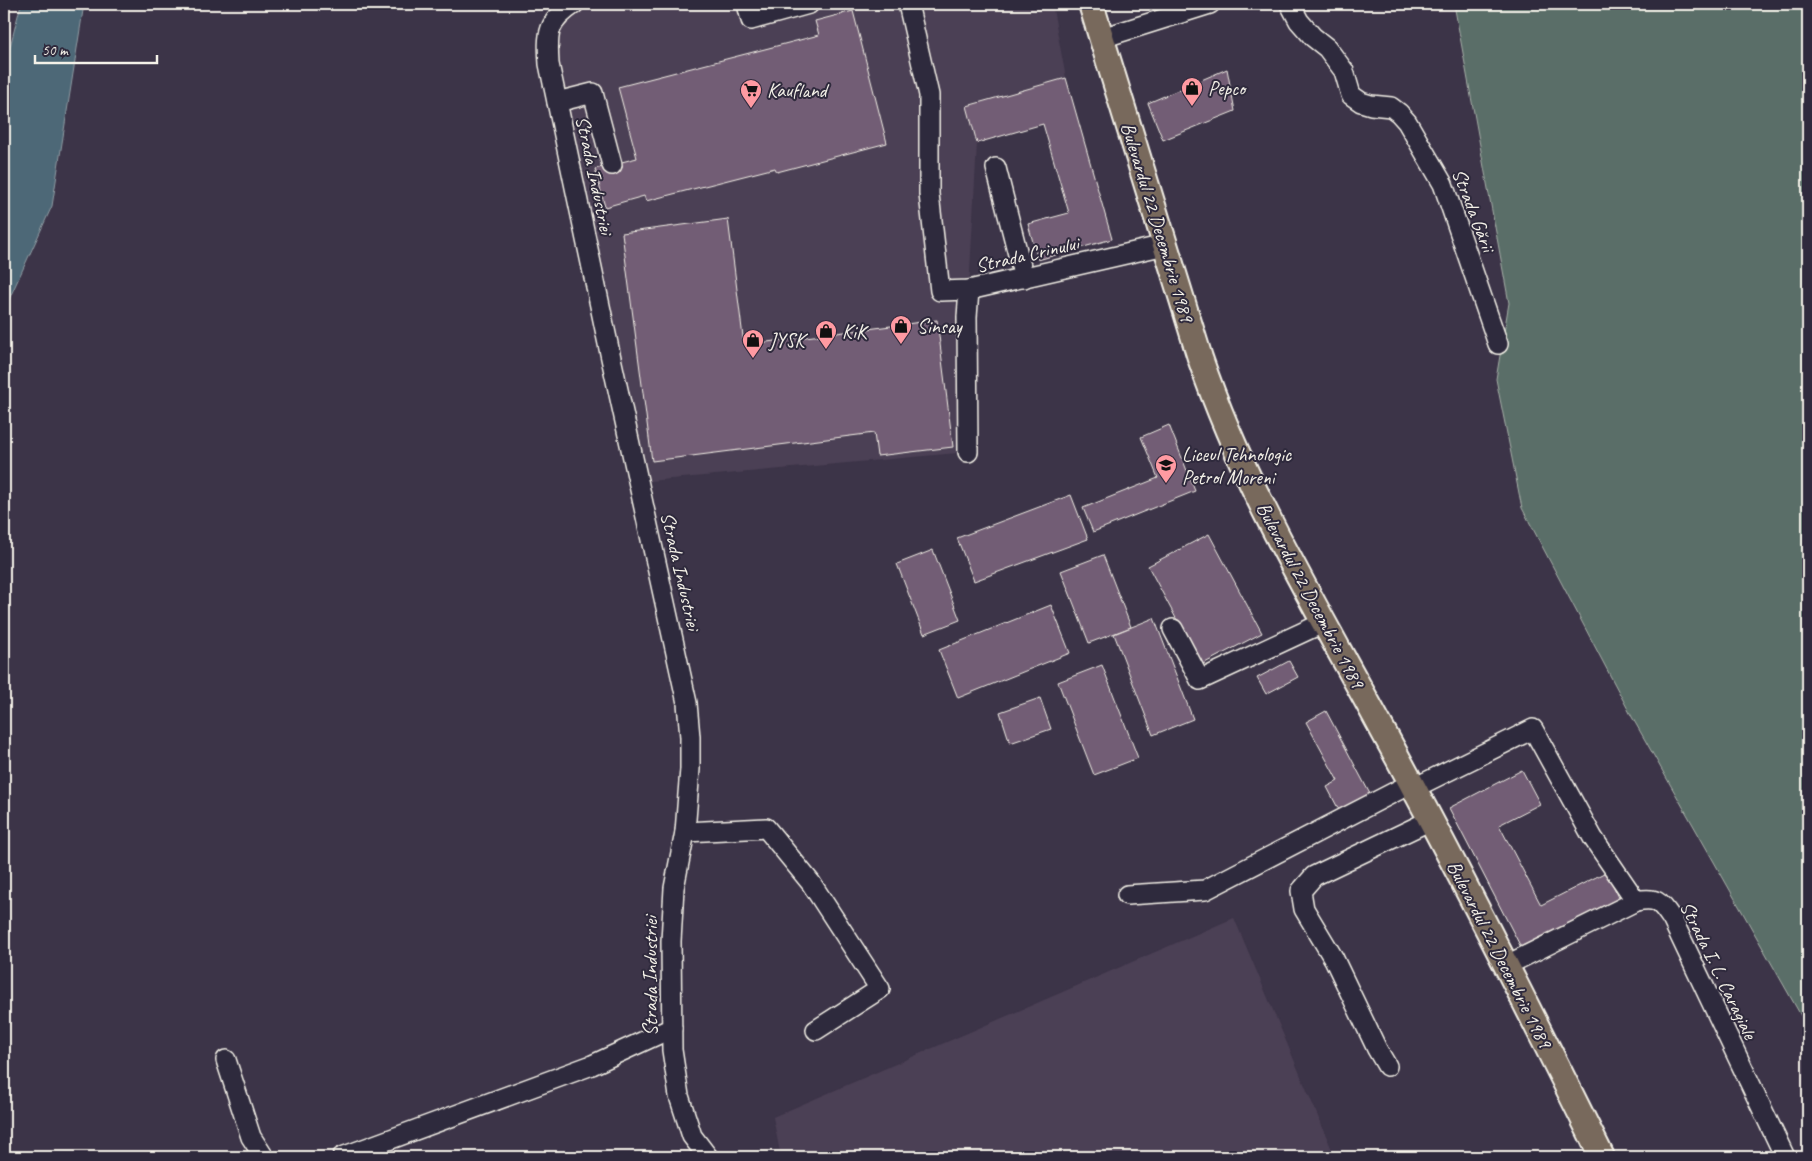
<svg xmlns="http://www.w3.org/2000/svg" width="1812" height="1161" font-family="Caveat,sans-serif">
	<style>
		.built { fill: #4c4055 }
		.green { fill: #5a6e68; stroke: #a7b0a8 }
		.water { fill: #4e6777; stroke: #909ea4 }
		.building { fill: #725d74; stroke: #f4f1e8 }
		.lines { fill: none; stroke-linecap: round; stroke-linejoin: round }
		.minor-casing { stroke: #f4f1e8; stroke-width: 22 }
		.major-casing { stroke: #f4f1e8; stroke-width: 28 }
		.minor { stroke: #2f2a3d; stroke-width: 19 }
		.major { stroke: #78695c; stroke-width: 24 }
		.labels { text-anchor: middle; stroke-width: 4; stroke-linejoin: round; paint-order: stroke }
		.poi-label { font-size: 20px; fill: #f4f1e8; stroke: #2f2a3d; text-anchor: start }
		.street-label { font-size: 20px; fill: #f4f1e8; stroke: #2f2a3d }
	</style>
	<rect width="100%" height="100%" fill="#3c3448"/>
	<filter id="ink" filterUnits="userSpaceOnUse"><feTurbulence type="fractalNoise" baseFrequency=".02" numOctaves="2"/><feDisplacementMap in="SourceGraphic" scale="10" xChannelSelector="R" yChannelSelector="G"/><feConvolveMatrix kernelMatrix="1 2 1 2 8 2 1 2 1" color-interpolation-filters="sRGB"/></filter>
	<g filter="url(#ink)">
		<g class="built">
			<path d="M574 4H1052L1066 78 967 106 977 143 969 290 968 452 638 482 549 64 559 14Z"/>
			<path d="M1234 918 1335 1157H781L773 1117Z"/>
		</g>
		<path class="green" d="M1454 4H1808V1028L1632 717 1522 508 1496 379 1509 303Z"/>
		<path class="water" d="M21 4H84L52 206 4 310V70Z"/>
		<g class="building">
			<path d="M853 11 887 143 777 172 775 168 646 201 644 196 605 207 595 169 637 158 618 87 819 35 815 21Z"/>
			<path d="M1227 69 1235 111 1163 140 1148 103Z"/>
			<path d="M1066 78 1112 239 1038 260 1028 224 1069 213 1043 124 977 143 967 106Z"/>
			<path d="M728 219 744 345 937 320 953 447 877 456 874 433 652 461 622 233Z"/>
			<path d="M1169 425 1195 491 1093 532 1083 508 1158 478 1141 437Z"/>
			<path d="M1071 495 1088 539 974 581 957 538Z"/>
			<path d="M1209 534 1262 633 1201 665 1148 566Z"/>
			<path d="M933 550 960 620 924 634 897 564Z"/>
			<path d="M1103 555 1131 627 1089 643 1061 571Z"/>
			<path d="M1051 605 1070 653 958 698 939 650Z"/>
			<path d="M1154 618 1193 719 1153 735 1114 634Z"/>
			<path d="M1289 661 1298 677 1266 694 1257 678Z"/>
			<path d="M1102 665 1138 758 1094 775 1058 682Z"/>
			<path d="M1040 698 1051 729 1010 743 1000 712Z"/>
			<path d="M1326 711 1370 794 1339 810 1327 787 1338 781 1306 722Z"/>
			<path d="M1522 770 1540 804 1499 825 1541 905 1606 872 1623 905 1525 955 1449 808Z"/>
		</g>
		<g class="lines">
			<g class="minor-casing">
				<g id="minor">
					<path d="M574 4C547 22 547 33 549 64L611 358 687 703 690 737V769L685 832 674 888 671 941 672 1050 679 1096 692 1136 708 1157"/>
					<path d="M747 4 751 20 809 4"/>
					<path d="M908 4 929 95V194L940 291 969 290 1165 245"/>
					<path d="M1290 4 1299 21 1313 37 1327 48 1344 71 1351 95 1361 102 1371 105 1391 107 1399 113 1407 122 1443 184 1498 344"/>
					<path d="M1102 38 1210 4"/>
					<path d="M557 102 593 93 612 165"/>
					<path d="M996 168 1024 278"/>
					<path d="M968 452 967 317 969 290"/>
					<path d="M1173 629 1200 680 1325 622"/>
					<path d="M1414 788 1533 729 1593 838 1636 901"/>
					<path d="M685 832 766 828 811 883 880 989 816 1030"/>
					<path d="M1127 895 1205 890 1412 783"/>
					<path d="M1507 965 1636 901C1658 897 1660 902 1672 919L1785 1157"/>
					<path d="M226 1060 251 1137 264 1157"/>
					<path d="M1387 1066 1377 1049 1334 959 1304 909 1301 891 1314 876 1431 820"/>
					<path d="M342 1157 592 1065 672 1028"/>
				</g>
			</g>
			<g class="major-casing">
				<path id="major" d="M1091 4 1200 358C1244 488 1317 608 1382 729 1459 870 1531 1013 1602 1157"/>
			</g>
			<use href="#minor" class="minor"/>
			<use href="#major" class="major"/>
		</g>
	</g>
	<defs>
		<g id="shop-pin" transform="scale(1.125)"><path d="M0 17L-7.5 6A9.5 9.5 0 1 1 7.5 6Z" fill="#ff9aa2" stroke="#2f2a3d"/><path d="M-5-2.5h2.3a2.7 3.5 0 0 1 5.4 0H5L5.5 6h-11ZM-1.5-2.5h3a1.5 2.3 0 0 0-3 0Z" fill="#111"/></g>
		<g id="supermarket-pin" transform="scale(1.125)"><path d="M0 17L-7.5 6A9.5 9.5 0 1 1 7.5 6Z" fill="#ff9aa2" stroke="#2f2a3d"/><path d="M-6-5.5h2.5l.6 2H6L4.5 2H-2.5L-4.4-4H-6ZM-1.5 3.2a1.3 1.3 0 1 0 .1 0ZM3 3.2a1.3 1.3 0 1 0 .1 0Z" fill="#111"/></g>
		<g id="school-pin" transform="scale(1.125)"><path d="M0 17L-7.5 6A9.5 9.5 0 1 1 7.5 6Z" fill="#ff9aa2" stroke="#2f2a3d"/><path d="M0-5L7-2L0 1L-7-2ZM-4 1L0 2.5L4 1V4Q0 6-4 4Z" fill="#111"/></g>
	</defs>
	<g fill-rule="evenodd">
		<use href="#shop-pin" x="1192" y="88"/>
		<use href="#supermarket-pin" x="751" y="90"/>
		<use href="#shop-pin" x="901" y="326"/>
		<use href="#shop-pin" x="826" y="331"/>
		<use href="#shop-pin" x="753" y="340"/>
		<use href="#school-pin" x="1166" y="465"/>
	</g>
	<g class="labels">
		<g class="poi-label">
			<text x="1208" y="95">Pepco</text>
			<text x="767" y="97">Kaufland</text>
			<text x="917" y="333">Sinsay</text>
			<text x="842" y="338">KiK</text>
			<text x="769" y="347">JYSK</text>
			<text x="1182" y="461">Liceul Tehnologic<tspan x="1182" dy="23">Petrol Moreni</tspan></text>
		</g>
		<g class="street-label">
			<text transform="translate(595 175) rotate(78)" y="7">Strada Industriei</text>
			<text transform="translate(1474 210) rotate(69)" y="7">Strada Gării</text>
			<text transform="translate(1158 222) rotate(73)" y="7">Bulevardul 22 Decembrie 1989</text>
			<text transform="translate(1027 254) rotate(-13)" y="7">Strada Crinului</text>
			<text transform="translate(681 571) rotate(77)" y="7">Strada Industriei</text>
			<text transform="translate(1311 595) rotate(62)" y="7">Bulevardul 22 Decembrie 1989</text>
			<text transform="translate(1500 954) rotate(63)" y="7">Bulevardul 22 Decembrie 1989</text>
			<text transform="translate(1719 970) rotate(64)" y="7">Strada I. L. Caragiale</text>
			<text transform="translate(650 976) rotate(-90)" y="7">Strada Industriei</text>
		</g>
	</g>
	<rect width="1812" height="1161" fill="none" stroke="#2f2a3d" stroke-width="20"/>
	<rect x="10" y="10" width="1792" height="1141" fill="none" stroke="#f4f1e8" stroke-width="2" filter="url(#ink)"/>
	<path d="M35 55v8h122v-8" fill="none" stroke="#f4f1e8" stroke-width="2.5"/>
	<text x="42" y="55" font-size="15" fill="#f4f1e8" stroke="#2f2a3d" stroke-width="4" paint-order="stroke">50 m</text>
</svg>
